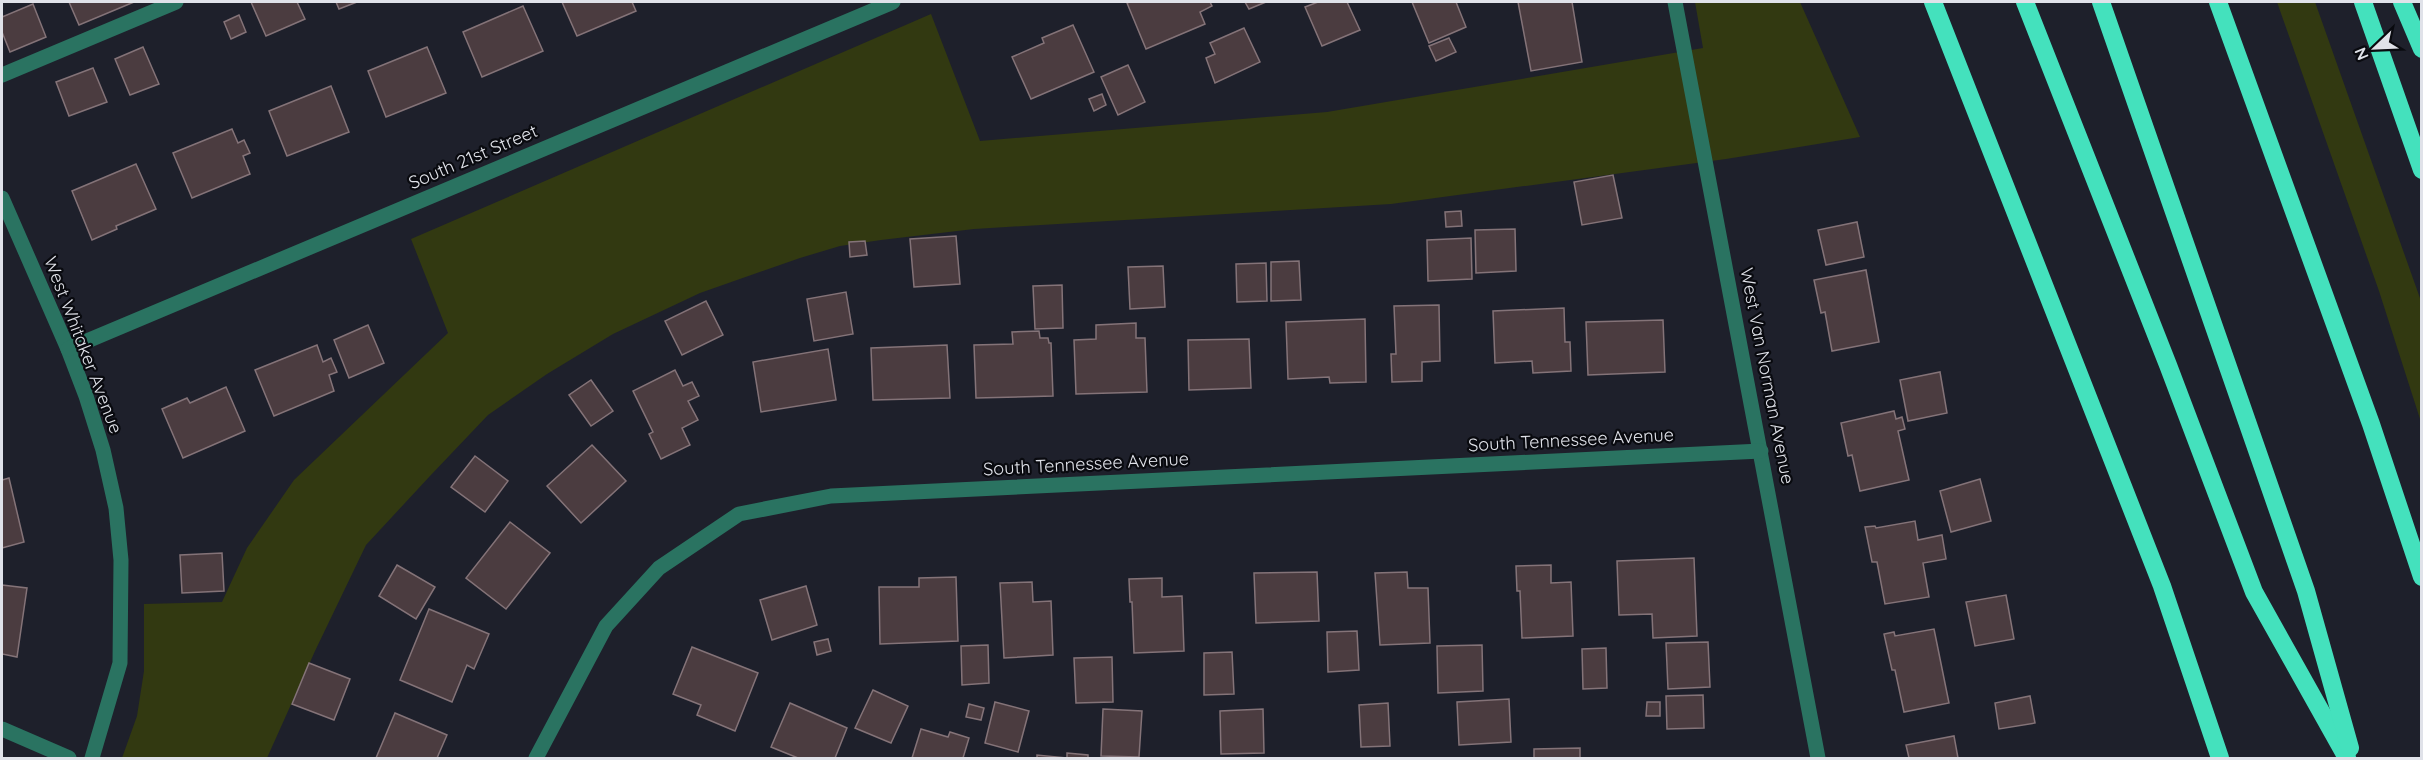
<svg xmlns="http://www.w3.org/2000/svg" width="2423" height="760" font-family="Quicksand,sans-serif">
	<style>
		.green { fill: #323911 }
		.building { fill: #4b3c40; stroke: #847378; stroke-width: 1.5 }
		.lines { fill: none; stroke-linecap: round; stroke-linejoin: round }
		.minor { stroke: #2a7361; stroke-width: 15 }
		.highway { stroke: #44e1bd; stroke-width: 18 }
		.labels { text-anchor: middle; stroke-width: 4.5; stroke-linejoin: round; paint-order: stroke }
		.street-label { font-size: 18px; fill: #e0e2e9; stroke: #090a0f }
	</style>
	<rect width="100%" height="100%" fill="#1e202b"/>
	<g class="green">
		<path d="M1695 2H1800L1860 137 1726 159 1391 204 974 229 881 240 840 246 800 258 700 293 613 334 547 374 488 415 430 476 366 545 315 651 267 758H122L137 716 144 671V604L222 602 247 548 294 480 448 333 411 239 931 14 980 141 1327 112 1703 48Z"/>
		<path d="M2277 2H2315L2421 301V422L2379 291Z"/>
	</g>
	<g class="building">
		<path d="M69 2H134L79 25Z"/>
		<path d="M251 2H297L305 19 266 36Z"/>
		<path d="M336 2H357L339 9Z"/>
		<path d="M562 2H632L636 11 577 36Z"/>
		<path d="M1130 2H1210L1212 6 1200 12 1205 24 1146 49 1127 3Z"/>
		<path d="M1245 2H1266L1249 9Z"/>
		<path d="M1318 2H1347L1360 30 1322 46 1305 7Z"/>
		<path d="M1412 2H1456L1466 27 1429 43Z"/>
		<path d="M1518 2H1572L1582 62 1531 71Z"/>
		<path d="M33 4 46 37 10 52 2 32V17Z"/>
		<path d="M523 6 543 51 482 77 463 32Z"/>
		<path d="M239 15 246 32 231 39 224 22Z"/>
		<path d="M1073 25 1094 72 1031 99 1012 57 1044 43 1042 38Z"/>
		<path d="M1244 28 1260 62 1215 83 1206 58 1215 54 1210 43Z"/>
		<path d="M1449 38 1456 52 1436 61 1429 46Z"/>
		<path d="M143 47 159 84 130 95 115 59Z"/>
		<path d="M427 47 446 93 386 117 368 71Z"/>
		<path d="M1128 65 1145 102 1118 115 1101 77Z"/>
		<path d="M93 68 107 102 69 116 56 82Z"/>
		<path d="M331 86 349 132 287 156 269 111Z"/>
		<path d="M1102 94 1106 105 1094 111 1089 99Z"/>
		<path d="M232 129 238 143 244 140 250 153 243 156 250 174 192 198 173 153Z"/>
		<path d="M136 164 156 209 116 226 117 229 92 240 72 191Z"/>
		<path d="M1613 175 1622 218 1582 225 1574 182Z"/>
		<path d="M1461 211 1462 226 1446 227 1445 212Z"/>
		<path d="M1857 222 1864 257 1826 265 1818 230Z"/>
		<path d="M1515 229 1516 271 1476 273 1475 230Z"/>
		<path d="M956 236 960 284 914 287 910 239Z"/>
		<path d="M1471 238 1472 279 1428 281 1427 240Z"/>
		<path d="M865 241 867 255 850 257 849 242Z"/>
		<path d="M1299 261 1301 300 1271 301V262Z"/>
		<path d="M1266 263 1267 301 1237 302 1236 264Z"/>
		<path d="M1163 266 1165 307 1130 309 1128 267Z"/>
		<path d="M1866 270 1879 342 1832 351 1825 312 1821 313 1814 280Z"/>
		<path d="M1062 285 1063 328 1035 329 1033 286Z"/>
		<path d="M846 292 853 334 814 341 807 299Z"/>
		<path d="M706 301 723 335 682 355 665 321Z"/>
		<path d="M1439 305 1440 361 1422 362V381L1392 382 1391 354H1396L1394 306Z"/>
		<path d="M1564 308 1565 342H1570L1571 371 1533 373 1532 361 1495 363 1493 311Z"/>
		<path d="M1365 319 1366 382 1330 383 1329 377 1288 379 1286 322Z"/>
		<path d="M1663 320 1665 372 1588 375 1586 322Z"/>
		<path d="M1136 323V338H1145L1147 392 1076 394 1074 340 1096 339V325Z"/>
		<path d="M368 325 384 363 349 378 334 340Z"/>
		<path d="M1039 331 1040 338H1048L1049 343H1051L1053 396 976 398 974 345 1013 344 1012 332Z"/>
		<path d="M1249 339 1251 388 1189 390 1188 340Z"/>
		<path d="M317 345 323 362 331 358 337 372 329 375 334 391 274 416 255 370Z"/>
		<path d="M947 345 950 398 873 400 871 348Z"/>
		<path d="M828 349 836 400 761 412 753 362Z"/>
		<path d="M675 370 683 386 692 382 699 396 688 401 698 420 682 428 690 445 661 459 649 434 653 432 633 391Z"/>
		<path d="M1940 372 1947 413 1908 421 1900 380Z"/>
		<path d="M591 380 613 411 591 426 569 395Z"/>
		<path d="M226 387 245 431 183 458 162 409 187 398 190 403Z"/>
		<path d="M1894 411 1896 419 1902 417 1905 429 1898 431 1909 480 1860 491 1852 455 1848 456 1841 423Z"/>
		<path d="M592 445 626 481 581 523 547 486Z"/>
		<path d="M475 456 508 481 485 512 451 487Z"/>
		<path d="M9 478 24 542 2 548V480Z"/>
		<path d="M1980 479 1991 521 1951 532 1940 491Z"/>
		<path d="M1915 521 1918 540 1942 535 1946 559 1923 563 1929 597 1885 604 1877 562H1872L1865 527 1875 526 1876 528Z"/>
		<path d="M510 522 550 553 506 609 466 578Z"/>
		<path d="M222 553 224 591 182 593 180 555Z"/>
		<path d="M1694 558 1697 636 1653 638 1652 614 1619 615 1617 561Z"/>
		<path d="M397 565 435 587 416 619 379 596Z"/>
		<path d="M1551 565V583L1571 582 1573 636 1522 638 1520 591H1517L1516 566Z"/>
		<path d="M1317 572 1319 621 1256 623 1254 573Z"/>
		<path d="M1407 572 1408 588H1428L1430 643 1380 645 1375 573Z"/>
		<path d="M956 577 958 641 880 644 879 587H919V578Z"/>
		<path d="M1162 578V597L1182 596 1184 651 1134 653 1132 602H1130L1129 579Z"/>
		<path d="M1032 582 1033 602 1051 601 1053 655 1004 658 1000 583Z"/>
		<path d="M2 585 27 588 17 657 2 654Z"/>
		<path d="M806 586 817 625 772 640 760 600Z"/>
		<path d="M2006 595 2014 639 1975 646 1966 602Z"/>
		<path d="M429 609 489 634 474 669 467 665 452 702 400 680Z"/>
		<path d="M1934 629 1949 703 1904 712 1895 670H1892L1884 634 1894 632 1895 636Z"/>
		<path d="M1357 631 1359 670 1328 672 1327 632Z"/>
		<path d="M828 639 831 651 817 655 814 642Z"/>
		<path d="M1708 642 1710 687 1668 689 1666 643Z"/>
		<path d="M988 645 989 683 962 685 961 646Z"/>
		<path d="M1482 645 1483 691 1438 693 1437 646Z"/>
		<path d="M692 647 758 673 735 731 697 715 701 705 673 694Z"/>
		<path d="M1606 648 1607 688 1583 689 1582 649Z"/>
		<path d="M1232 652 1234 694 1204 695V653Z"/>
		<path d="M1112 657 1113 702 1076 703 1074 658Z"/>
		<path d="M309 663 350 679 334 720 292 704Z"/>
		<path d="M873 690 908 706 891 743 855 728Z"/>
		<path d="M1703 695 1704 728 1667 729 1666 696Z"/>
		<path d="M2030 696 2035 723 1999 729 1995 703Z"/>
		<path d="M1509 699 1511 742 1459 745 1457 702Z"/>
		<path d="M995 702 1029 711 1018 752 985 743Z"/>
		<path d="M1647 702H1660V716H1646Z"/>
		<path d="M790 703 847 728 835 758H798L771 747Z"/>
		<path d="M1388 703 1390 746 1361 747 1359 705Z"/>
		<path d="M969 704 984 708 981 720 966 717Z"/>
		<path d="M1103 709 1142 711 1139 757 1101 756Z"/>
		<path d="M1263 709 1264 753 1221 754 1220 711Z"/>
		<path d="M395 713 447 735 437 758H376Z"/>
		<path d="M921 729 948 737 950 732 969 738 963 758H912Z"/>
		<path d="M1954 736 1958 758H1909L1906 745Z"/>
		<path d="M1580 748V758H1534V749Z"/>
		<path d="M1067 753 1088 755V758H1037V755L1067 758Z"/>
	</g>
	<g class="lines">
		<g class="minor">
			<path d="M1675 2 1818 758"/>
			<path d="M2 75 176 2"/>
			<path d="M2 198 68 349 86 396 103 450 116 508 121 560 120 663 92 758"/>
			<path d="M68 349 893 2"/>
			<path d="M2 729 69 758"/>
			<path d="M536 758 606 626 659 568 739 514 831 496 1761 451"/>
		</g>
		<g class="highway">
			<path d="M1933 2 2162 586 2220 758"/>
			<path d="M2025 2 2168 365 2254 592 2347 758"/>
			<path d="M2101 2 2306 591 2350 748"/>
			<path d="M2218 2 2371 424 2422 577"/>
			<path d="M2363 2 2422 170"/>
			<path d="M2402 2 2422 49"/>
		</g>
	</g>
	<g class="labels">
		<g class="street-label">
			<text transform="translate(473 157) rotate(-23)" y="6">South 21st Street</text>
			<text transform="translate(83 345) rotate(69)" y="6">West Whitaker Avenue</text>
			<text transform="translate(1767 376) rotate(79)" y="6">West Van Norman Avenue</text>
			<text transform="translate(1571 440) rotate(-3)" y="6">South Tennessee Avenue</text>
			<text transform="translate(1086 464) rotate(-3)" y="6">South Tennessee Avenue</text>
		</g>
	</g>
	<rect width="2423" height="760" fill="none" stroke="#e0e2e9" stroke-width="6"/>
	<g transform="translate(2375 48) rotate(247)" stroke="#090a0f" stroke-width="4.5" paint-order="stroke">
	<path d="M0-4.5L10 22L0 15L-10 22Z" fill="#e0e2e9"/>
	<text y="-9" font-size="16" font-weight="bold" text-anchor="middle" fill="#e0e2e9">N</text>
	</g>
</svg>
